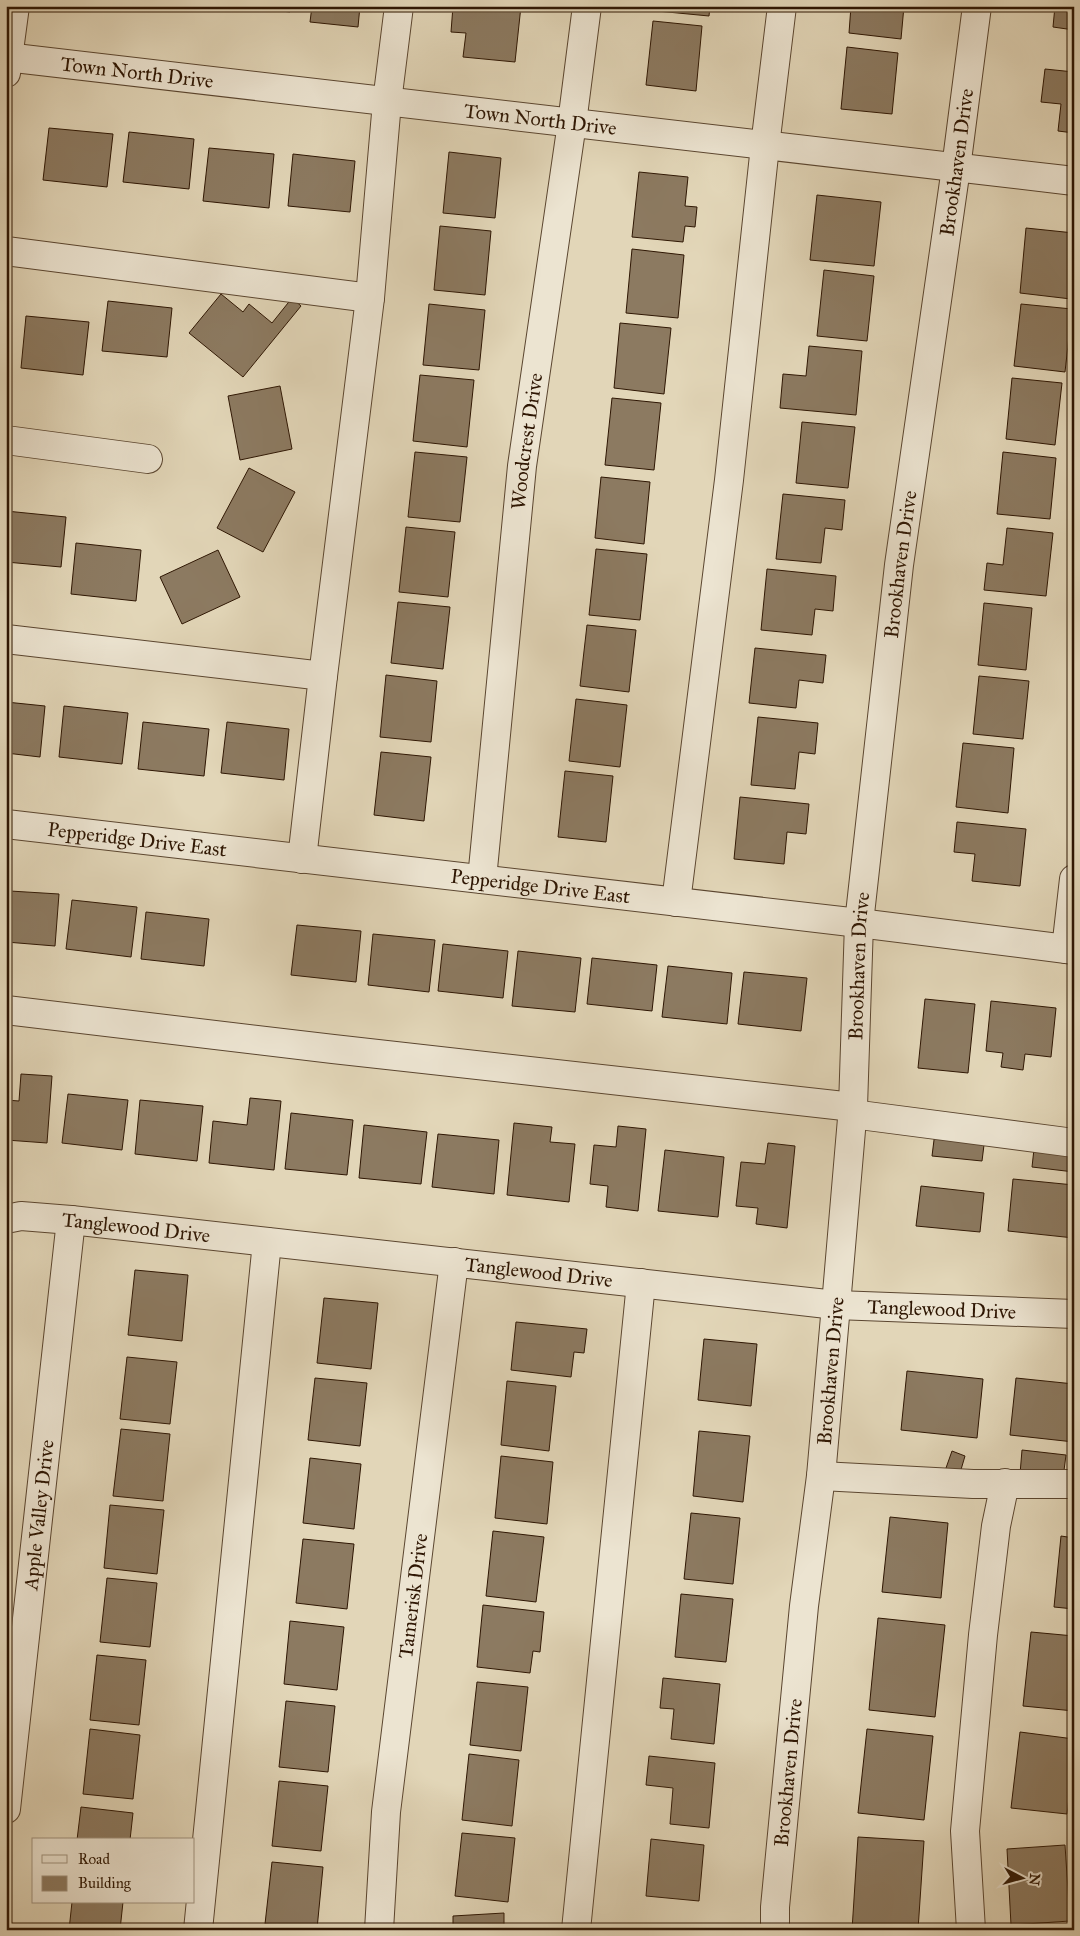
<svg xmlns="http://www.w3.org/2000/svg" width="1080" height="1936" font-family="'IM FELL Great Primer',serif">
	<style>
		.building { fill: #8c7a61; stroke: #2e1603 }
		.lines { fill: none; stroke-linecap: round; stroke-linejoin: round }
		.minor-casing { stroke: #5b4630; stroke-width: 30 }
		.minor { stroke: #ece4d1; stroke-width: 28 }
		.labels { text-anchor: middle; stroke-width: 4; stroke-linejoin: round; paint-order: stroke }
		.street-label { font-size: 20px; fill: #2e1603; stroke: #ece4d1 }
	</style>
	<rect width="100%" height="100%" fill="#e2d6b8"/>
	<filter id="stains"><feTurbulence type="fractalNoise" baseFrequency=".004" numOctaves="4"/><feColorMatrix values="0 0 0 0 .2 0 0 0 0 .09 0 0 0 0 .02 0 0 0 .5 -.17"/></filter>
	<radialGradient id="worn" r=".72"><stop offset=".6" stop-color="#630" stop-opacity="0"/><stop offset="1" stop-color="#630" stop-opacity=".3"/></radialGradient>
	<g class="building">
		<path d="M239 6H291L290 12Z"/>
		<path d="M312 6H360L358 27 310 22Z"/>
		<path d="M453 6H521L515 62 463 57 466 33 451 32Z"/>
		<path d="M658 6H710L709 16 657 11Z"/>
		<path d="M851 6H904L901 39 849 33Z"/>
		<path d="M1055 6H1074V30L1053 27Z"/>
		<path d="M653 21 702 26 696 91 646 85Z"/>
		<path d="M847 47 898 53 892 114 841 109Z"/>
		<path d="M1045 69 1074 72V133L1058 131 1061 104 1041 102Z"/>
		<path d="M49 128 113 134 107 187 43 180Z"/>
		<path d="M129 132 194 139 189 189 123 182Z"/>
		<path d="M209 148 274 154 269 208 203 201Z"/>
		<path d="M449 152 501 158 495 218 443 213Z"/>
		<path d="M293 154 355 161 350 212 288 206Z"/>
		<path d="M639 172 688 177 685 206 697 207 695 227 685 226 683 242 632 237Z"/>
		<path d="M817 195 881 202 874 266 810 260Z"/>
		<path d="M440 226 491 231 485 295 434 290Z"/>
		<path d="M1026 228 1074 233V270L1071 299 1020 293Z"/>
		<path d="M632 249 684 255 678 318 626 313Z"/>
		<path d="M824 270 874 276 867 341 817 336Z"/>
		<path d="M221 294 243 312 249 304 272 323 292 298 301 306 243 377 189 333Z"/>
		<path d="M108 301 172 308 167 357 102 351Z"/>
		<path d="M429 304 485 310 479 370 423 365Z"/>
		<path d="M1021 304 1072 309 1065 372 1014 366Z"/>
		<path d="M26 316 89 322 83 375 21 368Z"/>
		<path d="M620 323 671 328 664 394 614 388Z"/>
		<path d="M809 346 862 351 856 415 780 408 783 374 806 376Z"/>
		<path d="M420 375 474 380 467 447 413 441Z"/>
		<path d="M1012 378 1062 383 1055 445 1006 439Z"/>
		<path d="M280 386 292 449 240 460 228 396Z"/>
		<path d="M612 398 661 403 654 470 605 465Z"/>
		<path d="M802 422 855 427 848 488 796 483Z"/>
		<path d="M415 452 467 457 460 522 408 517Z"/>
		<path d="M1003 452 1056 458 1050 519 997 514Z"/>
		<path d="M249 468 295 492 263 552 217 528Z"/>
		<path d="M601 477 650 482 644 544 595 538Z"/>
		<path d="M783 494 845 500 842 530 825 528 821 563 776 559Z"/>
		<path d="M6 511 66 517 61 567 6 562Z"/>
		<path d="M406 527 455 532 448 597 399 592Z"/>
		<path d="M1007 528 1053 533 1046 596 984 590 987 563 1003 565Z"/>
		<path d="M76 543 141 550 136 601 71 594Z"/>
		<path d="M596 549 647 554 640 620 589 615Z"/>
		<path d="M218 550 240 597 182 624 160 577Z"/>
		<path d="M767 569 836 576 833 611 815 609 812 635 761 630Z"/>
		<path d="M398 602 450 607 443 669 391 663Z"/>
		<path d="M984 603 1032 608 1026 670 978 665Z"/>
		<path d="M587 625 636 630 629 692 580 686Z"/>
		<path d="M755 648 826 655 823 683 799 680 796 708 749 703Z"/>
		<path d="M386 675 437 681 431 742 380 737Z"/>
		<path d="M979 676 1029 681 1023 739 973 734Z"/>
		<path d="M576 699 627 705 620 767 569 761Z"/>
		<path d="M6 702 45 706 40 757 6 753Z"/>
		<path d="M64 706 128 713 122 764 59 757Z"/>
		<path d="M758 717 818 723 815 754 799 752 795 789 751 785Z"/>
		<path d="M143 722 209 729 204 776 138 769Z"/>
		<path d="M227 722 289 729 284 780 221 773Z"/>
		<path d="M963 743 1014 748 1008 813 956 807Z"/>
		<path d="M381 752 431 757 424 821 374 815Z"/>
		<path d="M565 771 613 776 606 842 558 837Z"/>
		<path d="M740 797 809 804 806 834 787 832 784 864 734 859Z"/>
		<path d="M957 822 1026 829 1020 886 972 881 975 854 954 852Z"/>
		<path d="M10 891 59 894 55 946 6 942Z"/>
		<path d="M72 900 137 907 131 957 66 949Z"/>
		<path d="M146 912 209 919 204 966 141 959Z"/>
		<path d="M297 925 361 931 356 982 291 975Z"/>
		<path d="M373 934 435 940 429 992 368 985Z"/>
		<path d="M443 944 508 951 503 998 438 991Z"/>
		<path d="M518 951 581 958 575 1012 512 1006Z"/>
		<path d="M592 958 657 965 652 1011 587 1004Z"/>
		<path d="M668 966 732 973 727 1024 662 1017Z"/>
		<path d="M744 972 807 978 801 1031 738 1024Z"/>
		<path d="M925 999 975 1004 968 1073 918 1068Z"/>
		<path d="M991 1001 1056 1008 1051 1057 1025 1054 1023 1070 1001 1067 1003 1053 986 1051Z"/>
		<path d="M21 1074 52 1076 47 1143 6 1140V1100L19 1101Z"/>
		<path d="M68 1094 128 1100 122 1150 62 1143Z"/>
		<path d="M250 1098 281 1101 274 1170 209 1163 213 1121 247 1125Z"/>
		<path d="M140 1100 203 1106 197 1161 135 1154Z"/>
		<path d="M291 1113 353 1120 347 1175 285 1169Z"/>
		<path d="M514 1123 552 1127 550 1142 575 1144 569 1202 507 1195Z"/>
		<path d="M364 1125 427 1132 421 1184 359 1178Z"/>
		<path d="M618 1126 646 1129 638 1211 606 1207 608 1186 590 1184 594 1145 616 1147Z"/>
		<path d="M935 1132 985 1137 982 1161 932 1156Z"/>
		<path d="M438 1134 499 1140 494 1194 432 1187Z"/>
		<path d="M768 1143 795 1146 787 1228 756 1224 758 1208 736 1206 741 1162 765 1164Z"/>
		<path d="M1034 1149 1074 1153V1172L1032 1167Z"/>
		<path d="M665 1150 724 1157 718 1217 658 1211Z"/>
		<path d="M1013 1179 1074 1185V1238L1008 1231Z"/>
		<path d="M921 1186 984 1193 980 1232 916 1226Z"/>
		<path d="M135 1270 188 1275 182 1341 128 1335Z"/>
		<path d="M324 1298 378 1303 371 1369 317 1363Z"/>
		<path d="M516 1322 587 1329 584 1353 574 1352 571 1377 511 1370Z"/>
		<path d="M704 1339 757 1344 751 1406 698 1400Z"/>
		<path d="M127 1357 177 1362 170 1424 120 1419Z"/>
		<path d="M907 1371 983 1379 977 1438 901 1430Z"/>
		<path d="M315 1378 367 1383 360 1446 308 1440Z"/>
		<path d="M1016 1378 1074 1384V1442L1010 1435Z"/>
		<path d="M507 1381 556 1386 549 1451 501 1445Z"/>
		<path d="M121 1429 170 1434 163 1501 113 1496Z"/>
		<path d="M699 1431 750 1436 743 1502 693 1496Z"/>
		<path d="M1022 1450 1066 1455 1063 1478 1020 1474Z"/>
		<path d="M952 1451 965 1456 960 1473 946 1468Z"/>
		<path d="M501 1456 553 1462 547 1524 495 1518Z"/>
		<path d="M310 1458 361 1464 354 1529 303 1523Z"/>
		<path d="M110 1505 164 1510 157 1574 104 1568Z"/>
		<path d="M691 1513 740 1518 733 1584 684 1579Z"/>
		<path d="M890 1517 948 1523 941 1598 882 1592Z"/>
		<path d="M493 1531 544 1537 536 1602 486 1596Z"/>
		<path d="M1061 1536 1074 1538V1609L1054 1607Z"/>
		<path d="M303 1539 354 1544 347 1609 296 1603Z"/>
		<path d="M107 1578 157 1583 150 1647 100 1642Z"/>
		<path d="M681 1594 733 1599 726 1662 675 1657Z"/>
		<path d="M483 1605 544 1612 540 1652 533 1651 530 1673 477 1667Z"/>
		<path d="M878 1618 945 1625 935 1717 869 1710Z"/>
		<path d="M290 1621 344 1627 337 1690 284 1684Z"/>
		<path d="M1031 1632 1074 1636V1711L1023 1706Z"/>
		<path d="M97 1655 146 1660 139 1725 90 1720Z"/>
		<path d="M663 1678 720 1684 714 1744 671 1739 674 1709 660 1708Z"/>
		<path d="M477 1682 528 1687 521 1751 470 1745Z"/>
		<path d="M286 1701 335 1706 328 1772 279 1767Z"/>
		<path d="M90 1729 140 1735 133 1799 83 1794Z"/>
		<path d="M867 1729 933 1736 924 1820 858 1813Z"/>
		<path d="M1020 1732 1074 1739V1757L1067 1814 1011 1808Z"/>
		<path d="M469 1754 519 1760 512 1826 462 1820Z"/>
		<path d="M649 1756 715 1763 709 1828 670 1824 673 1788 646 1785Z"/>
		<path d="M279 1781 328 1786 321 1851 272 1846Z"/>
		<path d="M81 1807 133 1813 130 1840H77Z"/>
		<path d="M462 1833 515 1838 508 1902 455 1896Z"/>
		<path d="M858 1837 924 1841 918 1930H852Z"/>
		<path d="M651 1839 704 1845 699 1901 646 1896Z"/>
		<path d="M1065 1845 1070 1921 1011 1925 1007 1849Z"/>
		<path d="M272 1862 323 1867 317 1929 265 1924Z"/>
		<path d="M72 1902H123L120 1930H69Z"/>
		<path d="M504 1913V1930H453V1916Z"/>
	</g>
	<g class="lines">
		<g class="minor-casing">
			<g id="minor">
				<path id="s1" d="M6 57 1074 181"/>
				<path d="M6 73 15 6"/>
				<path d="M6 251 370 298"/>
				<path d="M6 440 148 459"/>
				<path d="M6 639 323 676 302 859"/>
				<path d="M323 676 370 298 387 102 399 6"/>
				<path id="s2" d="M6 824 859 923 1074 950"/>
				<path id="s3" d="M482 879 522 466 572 123 587 6"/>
				<path d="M676 902 729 480 765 146 782 6"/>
				<path d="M1066 949 1074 879"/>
				<path d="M6 1010 333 1049 853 1107"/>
				<path d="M852 1114 1074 1143"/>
				<path id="s4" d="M6 1219 21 1216 71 1220 836 1305 1074 1314"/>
				<path d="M821 1476 973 1484H1074"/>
				<path id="s5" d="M6 1809 71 1220"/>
				<path d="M198 1930 267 1242"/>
				<path id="s6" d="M379 1930 386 1812 454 1262"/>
				<path d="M576 1930 641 1283"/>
				<path id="s7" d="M775 1930V1907L804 1606 821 1476 836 1305 853 1107 859 923 899 565 956 168 977 6"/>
				<path d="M971 1930 965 1831 983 1635 996 1526 1005 1483"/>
			</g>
		</g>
		<use href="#minor" class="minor"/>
	</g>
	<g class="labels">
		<g class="street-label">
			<text dy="7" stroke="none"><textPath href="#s1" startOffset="132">Town North Drive</textPath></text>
			<text dy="7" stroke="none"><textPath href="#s1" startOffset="538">Town North Drive</textPath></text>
			<text dy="7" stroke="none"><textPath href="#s7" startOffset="1778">Brookhaven Drive</textPath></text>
			<text dy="7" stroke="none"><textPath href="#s3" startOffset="440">Woodcrest Drive</textPath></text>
			<text dy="7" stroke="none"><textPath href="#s7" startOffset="1372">Brookhaven Drive</textPath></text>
			<text dy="7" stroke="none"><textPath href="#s2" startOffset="132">Pepperidge Drive East</textPath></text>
			<text dy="7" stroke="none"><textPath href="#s2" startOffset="538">Pepperidge Drive East</textPath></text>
			<text dy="7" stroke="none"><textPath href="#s7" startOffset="968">Brookhaven Drive</textPath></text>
			<text dy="7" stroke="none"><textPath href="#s4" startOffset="131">Tanglewood Drive</textPath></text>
			<text dy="7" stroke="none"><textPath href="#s4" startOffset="536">Tanglewood Drive</textPath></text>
			<text dy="7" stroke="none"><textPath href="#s4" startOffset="941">Tanglewood Drive</textPath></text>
			<text dy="7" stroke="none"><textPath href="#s7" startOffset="562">Brookhaven Drive</textPath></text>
			<text dy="7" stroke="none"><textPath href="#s5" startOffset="296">Apple Valley Drive</textPath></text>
			<text dy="7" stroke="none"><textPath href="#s6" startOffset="336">Tamerisk Drive</textPath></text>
			<text dy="7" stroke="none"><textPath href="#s7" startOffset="158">Brookhaven Drive</textPath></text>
		</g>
	</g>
	<rect width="1080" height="1936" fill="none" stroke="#e2d6b8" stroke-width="25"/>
	<rect x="8" y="8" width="1065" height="1921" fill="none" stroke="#2e1603" stroke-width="2.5"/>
	<rect x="12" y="12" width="1055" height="1911" fill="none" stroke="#2e1603"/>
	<rect x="32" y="1838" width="162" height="65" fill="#ece4d1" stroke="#a0927f"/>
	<rect x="42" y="1855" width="25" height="8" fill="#ece4d1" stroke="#a0927f"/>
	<text x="78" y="1864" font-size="15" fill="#2e1603">Road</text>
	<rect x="42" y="1876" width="25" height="15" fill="#8c7a61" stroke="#a0927f"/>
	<text x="78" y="1888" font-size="15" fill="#2e1603">Building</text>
	<g transform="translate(1022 1878) rotate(96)" stroke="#ece4d1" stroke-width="4" paint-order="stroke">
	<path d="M0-4L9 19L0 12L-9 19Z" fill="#2e1603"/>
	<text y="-8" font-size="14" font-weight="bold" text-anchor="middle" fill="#2e1603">N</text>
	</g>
	<rect width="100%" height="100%" filter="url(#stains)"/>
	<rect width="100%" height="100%" fill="url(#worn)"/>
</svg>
